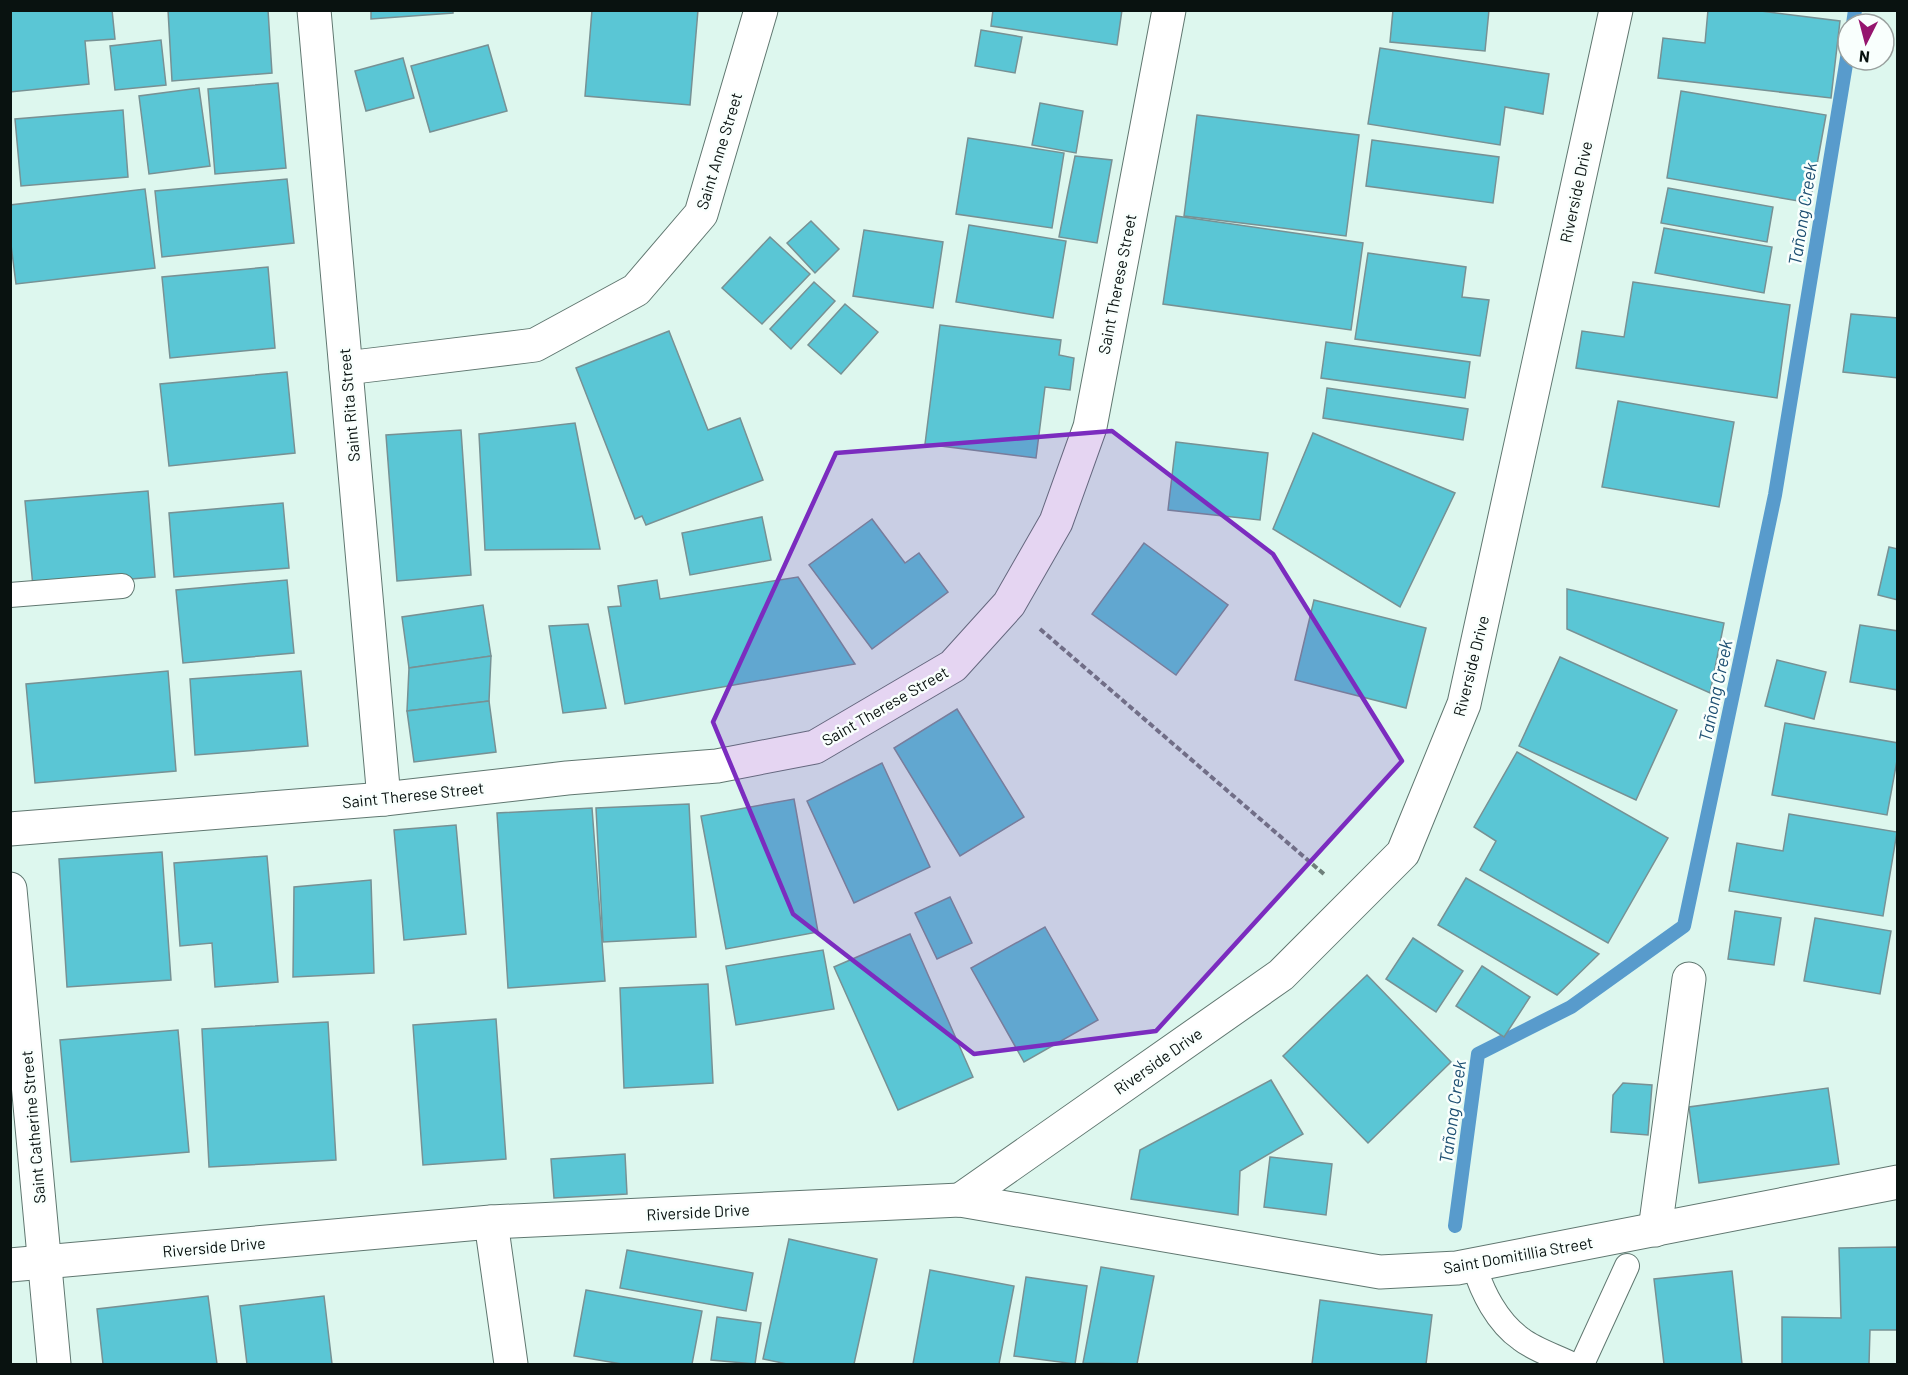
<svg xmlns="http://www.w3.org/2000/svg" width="1908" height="1375" font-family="Barlow,sans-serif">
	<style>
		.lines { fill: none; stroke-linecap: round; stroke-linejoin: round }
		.stream { stroke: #589bcc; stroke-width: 14 }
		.building { fill: #5ac6d5; stroke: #779194; stroke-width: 1.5 }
		.lane-casing { stroke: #607770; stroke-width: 26 }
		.street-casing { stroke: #607770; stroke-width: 35 }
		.path { stroke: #6e7f7a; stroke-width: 4; stroke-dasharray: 6 3; stroke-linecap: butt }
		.lane { stroke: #fff; stroke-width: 24 }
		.street { stroke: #fff; stroke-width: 33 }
		.marked { fill: #7b2cbf; fill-opacity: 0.2; stroke: #7b2cbf; stroke-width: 4.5; stroke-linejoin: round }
		.labels { text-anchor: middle; stroke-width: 5; stroke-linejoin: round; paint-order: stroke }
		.street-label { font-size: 16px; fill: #091210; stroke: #f9fffd }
		.water-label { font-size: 18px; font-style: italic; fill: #1e5073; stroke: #f9fffd }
	</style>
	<rect width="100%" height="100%" fill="#ddf7ee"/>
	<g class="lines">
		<g class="stream">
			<path d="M1853 24 1855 10"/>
			<path d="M1455 1226 1478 1054 1571 1007 1684 926 1775 495 1848 52"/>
		</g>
	</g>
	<g class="building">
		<path d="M10 10H112L115 39 85 41 89 84 10 92Z"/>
		<path d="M168 10H268L272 73 172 81Z"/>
		<path d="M371 10H453V13L371 19Z"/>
		<path d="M592 10H698L690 105 585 96Z"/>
		<path d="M993 10H1122L1117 45 991 26Z"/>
		<path d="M1393 10H1489L1485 51 1390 42Z"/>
		<path d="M1708 10H1753L1840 21 1831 98 1658 78 1663 38 1705 43Z"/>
		<path d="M981 30 1022 37 1015 73 975 66Z"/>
		<path d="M161 40 166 85 115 90 110 46Z"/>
		<path d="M488 45 507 111 430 132 411 66Z"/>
		<path d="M1380 48 1549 74 1543 114 1505 107 1500 145 1368 124Z"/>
		<path d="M403 58 414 98 366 111 355 71Z"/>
		<path d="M278 83 286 168 215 174 208 89Z"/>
		<path d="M199 88 210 166 149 174 139 96Z"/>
		<path d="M1681 91 1826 115 1810 203 1667 178Z"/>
		<path d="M1040 103 1083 111 1076 153 1032 145Z"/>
		<path d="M123 110 128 177 21 186 15 119Z"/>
		<path d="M1197 115 1359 135 1346 236 1184 216Z"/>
		<path d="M968 138 1064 153 1052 228 956 214Z"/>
		<path d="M1372 140 1499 157 1493 203 1366 186Z"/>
		<path d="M1075 156 1112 160 1097 243 1059 237Z"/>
		<path d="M287 179 294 243 162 257 155 191Z"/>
		<path d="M1668 188 1773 207 1767 242 1661 223Z"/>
		<path d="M145 189 155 268 16 284 10 237V205Z"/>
		<path d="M1176 216 1363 243 1351 330 1163 304Z"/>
		<path d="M811 221 839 249 815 273 787 243Z"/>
		<path d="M969 225 1066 241 1053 318 956 302Z"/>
		<path d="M1664 228 1772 247 1764 293 1655 273Z"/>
		<path d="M864 230 943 242 933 308 853 296Z"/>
		<path d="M770 237 810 274 762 324 722 288Z"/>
		<path d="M1368 253 1466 267 1462 297 1489 300 1480 356 1355 339Z"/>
		<path d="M268 267 275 348 170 358 162 277Z"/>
		<path d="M814 282 835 301 791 349 770 329Z"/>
		<path d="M1633 282 1790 305 1777 398 1576 368 1582 331 1624 337Z"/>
		<path d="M845 304 878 332 841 374 808 345Z"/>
		<path d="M1851 314 1898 318V378L1843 372Z"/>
		<path d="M940 325 1061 340 1059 355 1074 358 1070 390 1045 387 1036 458 925 444Z"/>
		<path d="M669 331 708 430 740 418 763 480 646 525 642 516 635 519 576 368Z"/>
		<path d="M1326 342 1470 362 1465 398 1321 378Z"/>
		<path d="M287 372 295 453 169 466 160 384Z"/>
		<path d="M1327 388 1468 409 1463 440 1323 418Z"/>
		<path d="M1618 401 1734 422 1719 507 1602 487Z"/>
		<path d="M575 423 600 549 485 550 479 434Z"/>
		<path d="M461 430 471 575 397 581 386 435Z"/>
		<path d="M1313 433 1455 493 1400 607 1273 529Z"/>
		<path d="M1176 442 1268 453 1260 520 1168 510Z"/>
		<path d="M148 491 155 577 33 587 25 501Z"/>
		<path d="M283 503 289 568 174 577 169 513Z"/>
		<path d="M762 517 771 560 690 575 682 533Z"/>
		<path d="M872 519 905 563 919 553 948 592 872 649 809 565Z"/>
		<path d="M1144 543 1228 605 1176 675 1092 614Z"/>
		<path d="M1889 547 1898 549V600L1878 595Z"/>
		<path d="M798 577 855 664 625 704 608 607 621 606 618 586 657 580 660 599Z"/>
		<path d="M287 580 294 653 183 663 176 590Z"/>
		<path d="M1567 589 1724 623 1710 693 1567 629Z"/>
		<path d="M1314 600 1426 628 1406 708 1295 680Z"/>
		<path d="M483 605 491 656 409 668 402 617Z"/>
		<path d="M588 624 606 708 563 713 549 626Z"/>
		<path d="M1860 625 1898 631V690L1850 682Z"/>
		<path d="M491 656 489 701 407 711 409 668Z"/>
		<path d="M1560 657 1677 710 1636 800 1519 746Z"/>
		<path d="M1777 660 1826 672 1814 719 1765 706Z"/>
		<path d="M168 671 176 771 35 783 26 684Z"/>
		<path d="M301 671 308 746 195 755 190 679Z"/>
		<path d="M489 701 496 752 414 762 407 711Z"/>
		<path d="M957 709 1024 817 960 856 894 748Z"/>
		<path d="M1785 723 1898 743V755L1887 815 1772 795Z"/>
		<path d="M1517 752 1668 838 1608 943 1480 870 1496 841 1474 827Z"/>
		<path d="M882 763 930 867 854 903 807 801Z"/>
		<path d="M794 799 818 932 726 949 701 816Z"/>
		<path d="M689 804 696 937 603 942 596 808Z"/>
		<path d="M592 808 605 981 508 988 497 813Z"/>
		<path d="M1789 814 1897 832 1883 916 1729 891 1737 843 1783 851Z"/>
		<path d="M456 825 466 934 404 940 394 830Z"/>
		<path d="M162 852 171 980 67 987 59 859Z"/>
		<path d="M267 856 278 982 215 987 212 943 180 946 174 863Z"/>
		<path d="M1466 878 1599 954 1557 995 1438 925Z"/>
		<path d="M371 880 374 973 293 977 294 887Z"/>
		<path d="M950 897 972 943 937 959 915 913Z"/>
		<path d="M1735 911 1781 918 1774 965 1728 959Z"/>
		<path d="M1815 918 1891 931 1880 994 1804 981Z"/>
		<path d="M1045 927 1098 1020 1024 1062 971 968Z"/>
		<path d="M910 934 973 1077 898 1110 834 967Z"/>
		<path d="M1413 938 1463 971 1436 1012 1386 979Z"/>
		<path d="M823 950 834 1009 736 1025 726 966Z"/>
		<path d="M1482 966 1530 997 1504 1037 1456 1006Z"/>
		<path d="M1367 975 1451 1062 1368 1143 1283 1056Z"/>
		<path d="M708 984 713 1083 624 1088 620 988Z"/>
		<path d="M496 1019 506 1159 423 1165 413 1025Z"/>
		<path d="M328 1022 336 1160 209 1167 202 1029Z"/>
		<path d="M178 1030 189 1152 71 1162 60 1040Z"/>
		<path d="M1271 1080 1303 1134 1240 1171 1238 1215 1131 1199 1140 1150Z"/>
		<path d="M1623 1083 1652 1085 1648 1135 1611 1132 1613 1095Z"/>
		<path d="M1828 1088 1839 1164 1699 1183 1689 1107Z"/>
		<path d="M625 1154 627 1194 554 1198 551 1159Z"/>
		<path d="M1270 1157 1332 1164 1326 1215 1264 1207Z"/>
		<path d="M789 1239 877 1259 854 1364H787L763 1359Z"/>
		<path d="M1898 1247V1330H1870L1869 1364H1782V1317L1841 1318 1839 1248Z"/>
		<path d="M627 1250 753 1273 746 1311 620 1288Z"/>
		<path d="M1101 1267 1154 1276 1137 1364 1083 1363Z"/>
		<path d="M930 1270 1014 1286 999 1364H913Z"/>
		<path d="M1732 1271 1742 1364H1664L1654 1279Z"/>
		<path d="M1026 1277 1087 1286 1075 1364 1014 1356Z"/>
		<path d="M586 1290 702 1311 692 1364H622L574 1356Z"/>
		<path d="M208 1296 217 1364H103L97 1309Z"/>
		<path d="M324 1296 332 1364H247L240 1306Z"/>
		<path d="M1320 1300 1432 1315 1426 1364H1312Z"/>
		<path d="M717 1317 761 1323 755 1364 711 1360Z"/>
	</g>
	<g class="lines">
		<g class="lane-casing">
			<g id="lane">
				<path d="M10 595 122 586"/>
				<path d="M1474 1265C1482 1292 1497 1322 1521 1339 1535 1350 1555 1356 1571 1364"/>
				<path d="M1582 1364 1627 1266"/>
			</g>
		</g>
		<g class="street-casing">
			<g id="street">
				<path d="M314 10 384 799"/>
				<path d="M346 368 535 345 636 290 701 214 761 10"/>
				<path d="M10 829 384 799 567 778 717 766 815 747 953 666 1009 604 1056 522 1090 427 1169 10"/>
				<path d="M10 889 54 1364"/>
				<path d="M960 1200 1281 975 1403 853 1464 704 1616 10"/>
				<path d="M491 1222 511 1364"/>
				<path d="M1655 1230 1689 979"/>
				<path d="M10 1265 491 1222 960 1200 1380 1272 1457 1268 1898 1182"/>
			</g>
		</g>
		<path class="path" d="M1040 629 1325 875"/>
		<use href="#lane" class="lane"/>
		<use href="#street" class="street"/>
	</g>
	<path class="marked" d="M1112 431 1273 554 1402 761 1156 1031 974 1054 793 914 713 722 836 453Z"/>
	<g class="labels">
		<g class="street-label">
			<text transform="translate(719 151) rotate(-73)" y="6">Saint Anne Street</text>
			<text transform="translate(1576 192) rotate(-78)" y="6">Riverside Drive</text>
			<text transform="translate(1117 284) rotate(-79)" y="6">Saint Therese Street</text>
			<text transform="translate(349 405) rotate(-95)" y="6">Saint Rita Street</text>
			<text transform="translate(1471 666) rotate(-76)" y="6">Riverside Drive</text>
			<text transform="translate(885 706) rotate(-30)" y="6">Saint Therese Street</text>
			<text transform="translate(413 795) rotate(-6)" y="6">Saint Therese Street</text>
			<text transform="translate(1158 1061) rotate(-35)" y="6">Riverside Drive</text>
			<text transform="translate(33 1127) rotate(-95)" y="6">Saint Catherine Street</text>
			<text transform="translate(698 1212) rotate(-3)" y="6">Riverside Drive</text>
			<text transform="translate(214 1247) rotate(-5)" y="6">Riverside Drive</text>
			<text transform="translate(1518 1255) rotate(-10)" y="6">Saint Domitillia Street</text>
		</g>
		<g class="water-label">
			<text transform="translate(1803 214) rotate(-81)" y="6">Tañong Creek</text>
			<text transform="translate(1716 691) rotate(-78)" y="6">Tañong Creek</text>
			<text transform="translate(1453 1112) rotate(-82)" y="6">Tañong Creek</text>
		</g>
	</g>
	<rect width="1908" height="1375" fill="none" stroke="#091210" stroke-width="24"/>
	<g transform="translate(1866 42) rotate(186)"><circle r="28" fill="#f9fffd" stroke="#99a09e" stroke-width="1.5"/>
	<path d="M0-4.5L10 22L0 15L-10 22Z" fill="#95156e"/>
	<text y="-9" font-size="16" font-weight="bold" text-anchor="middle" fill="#091210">N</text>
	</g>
</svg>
